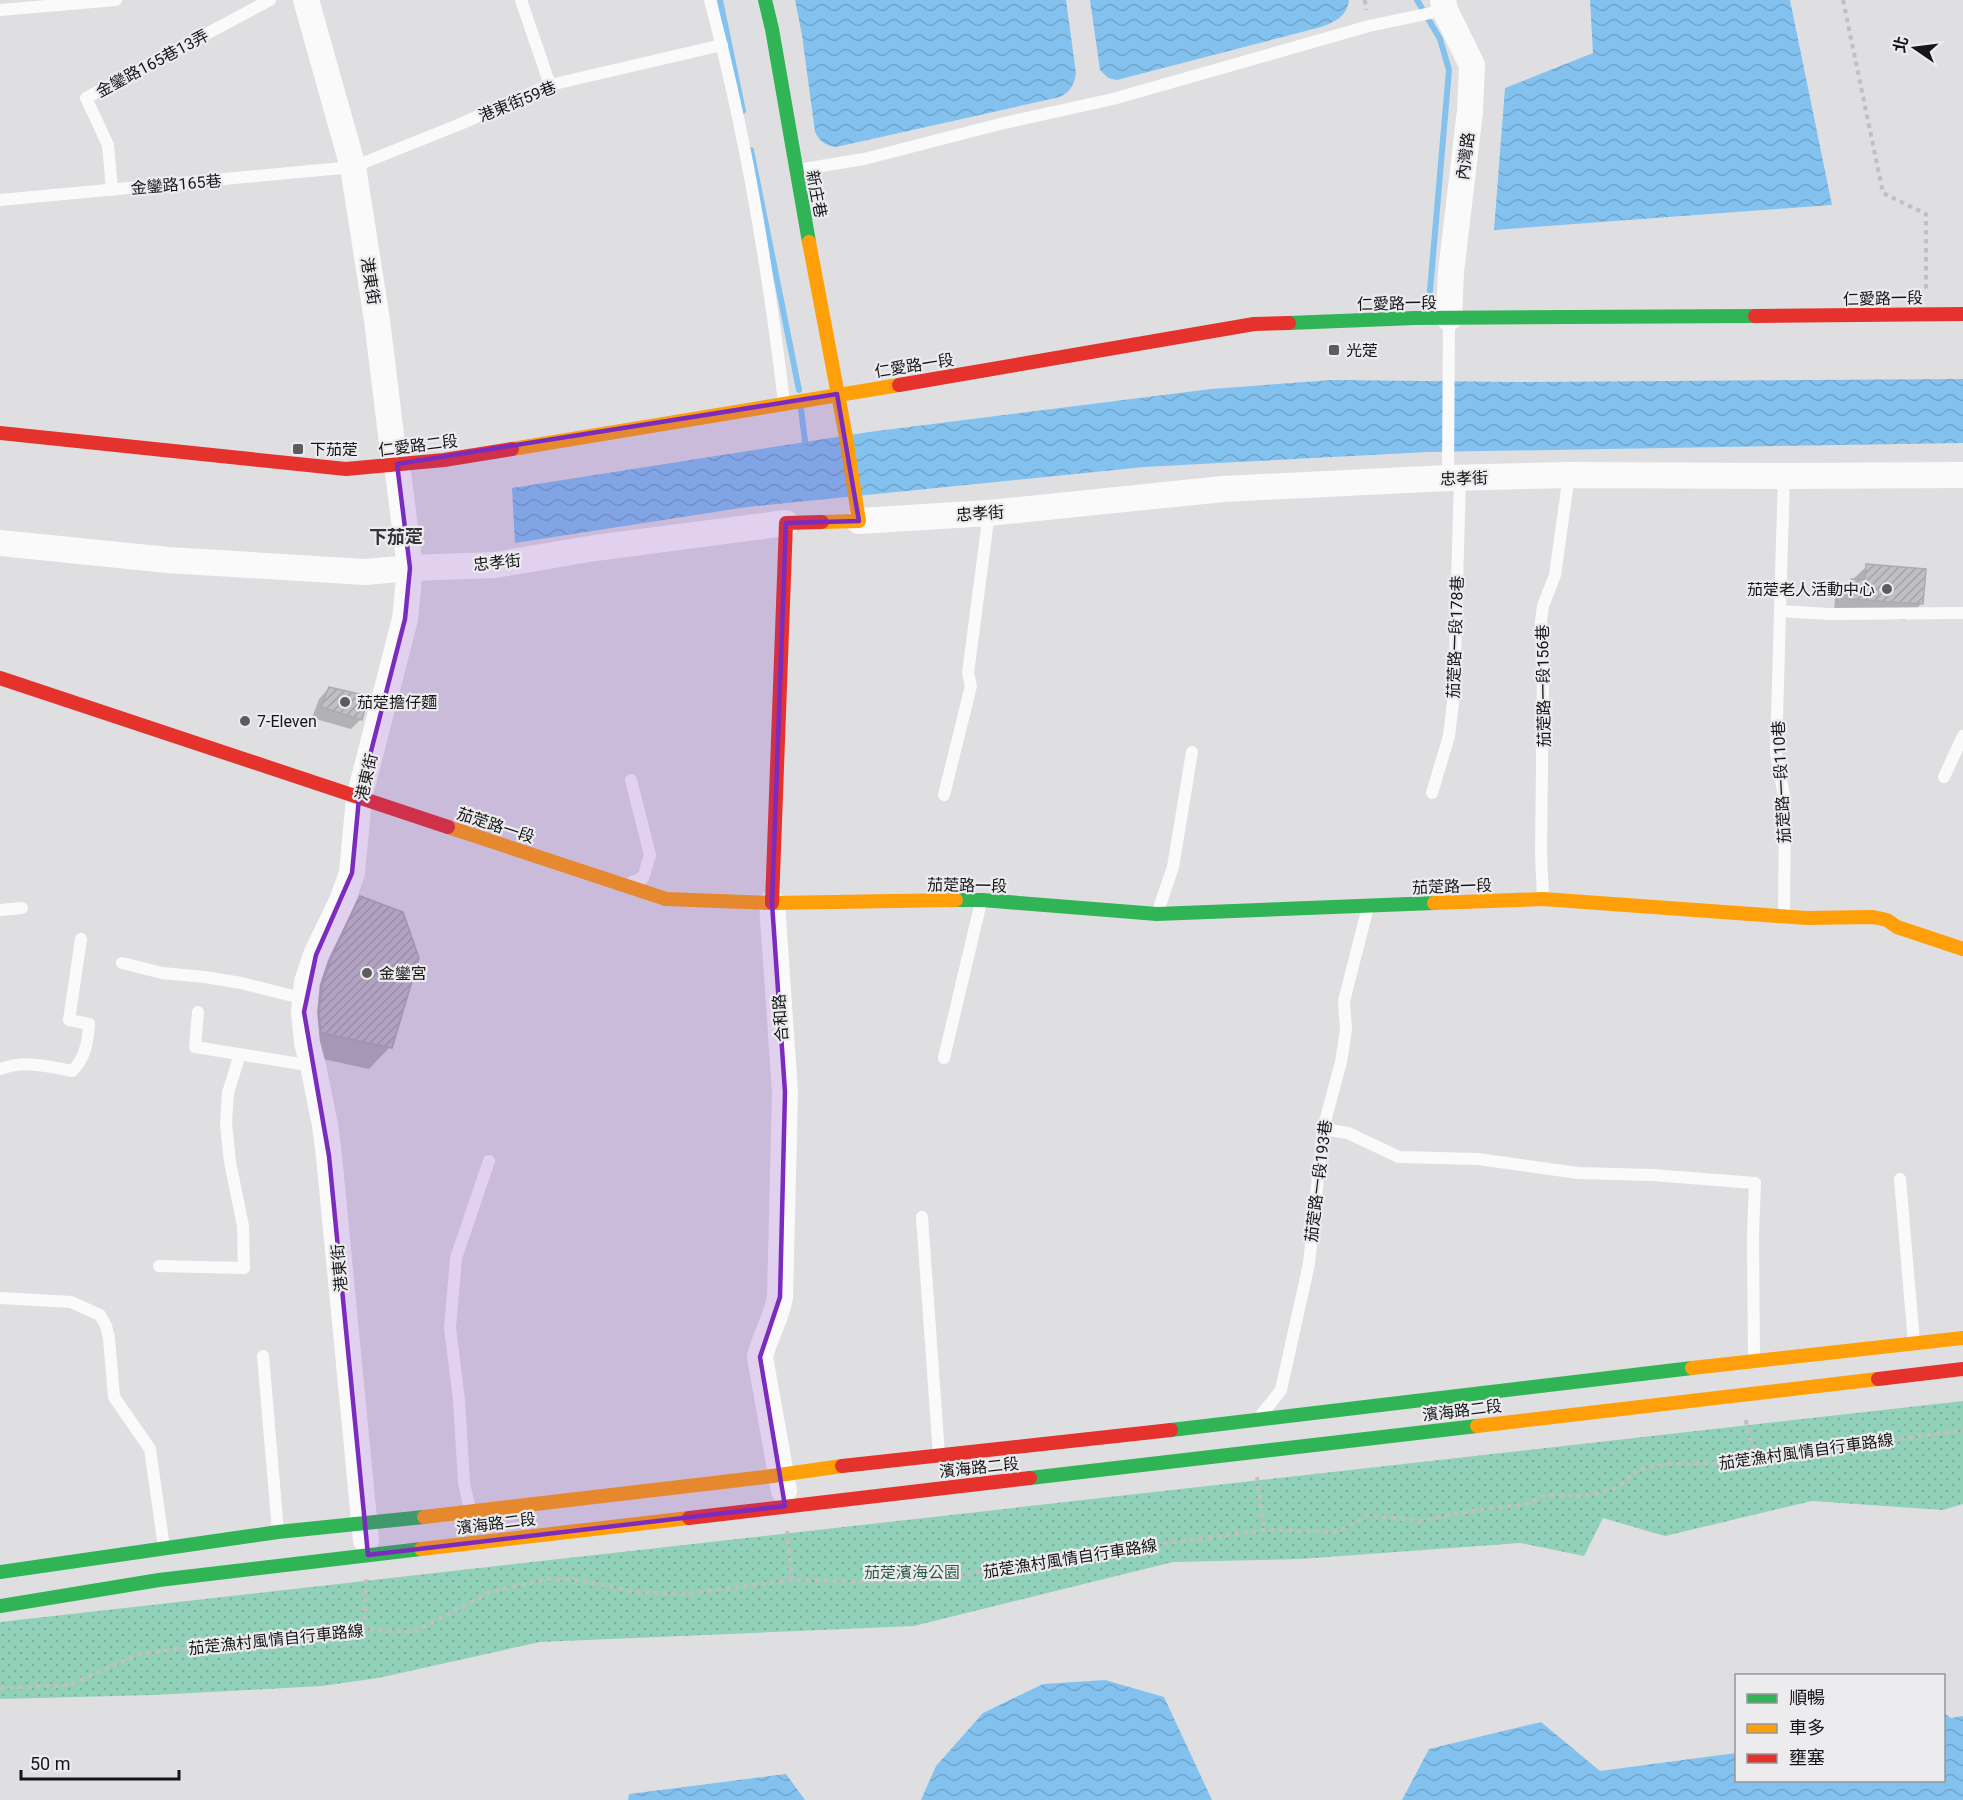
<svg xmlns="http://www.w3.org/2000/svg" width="1963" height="1800" font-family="Roboto,'Noto Sans TC',sans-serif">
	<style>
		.park { fill: url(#park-dots) }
		.water { fill: url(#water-waves) }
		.shadow { fill: #0003 }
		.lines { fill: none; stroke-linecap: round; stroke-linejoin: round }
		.stream { stroke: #83c2ef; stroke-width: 6 }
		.building { fill: url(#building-hatch); stroke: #acacad; stroke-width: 1.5 }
		.path { stroke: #c0c0c1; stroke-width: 4; stroke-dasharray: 4.5 4.5; stroke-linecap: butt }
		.lane { stroke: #fafafa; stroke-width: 12 }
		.street { stroke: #fafafa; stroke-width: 26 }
		.fast { stroke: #30b455; stroke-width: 14 }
		.slow { stroke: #ff9f0a; stroke-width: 14 }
		.jam { stroke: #e5322d; stroke-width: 14 }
		.marked { fill: #7b2cbf; fill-opacity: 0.2; stroke: #7b2cbf; stroke-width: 4.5; stroke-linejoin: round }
		.poi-dot { fill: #5c5c5e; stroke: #ececef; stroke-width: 2 }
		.labels { text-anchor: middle; stroke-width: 4.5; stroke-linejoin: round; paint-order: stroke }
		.street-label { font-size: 16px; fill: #161618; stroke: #ececef }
		.poi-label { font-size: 16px; fill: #161618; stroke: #ececef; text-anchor: start }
		.park-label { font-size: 16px; fill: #2c5b47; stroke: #ececef }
		.neighbourhood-label { font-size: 18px; font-weight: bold; fill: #343437; stroke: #ececef }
	</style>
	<defs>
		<pattern id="park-dots" width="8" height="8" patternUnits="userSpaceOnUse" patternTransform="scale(1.5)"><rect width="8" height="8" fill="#91d1b9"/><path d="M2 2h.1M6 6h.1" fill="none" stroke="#7cb39e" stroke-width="1.8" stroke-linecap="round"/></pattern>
		<pattern id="water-waves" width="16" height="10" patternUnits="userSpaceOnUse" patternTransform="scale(1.5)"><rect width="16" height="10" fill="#83c2ef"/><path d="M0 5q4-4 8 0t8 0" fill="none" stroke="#70a6cc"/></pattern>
		<pattern id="building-hatch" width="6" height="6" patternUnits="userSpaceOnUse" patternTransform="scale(1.5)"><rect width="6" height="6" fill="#c0c0c2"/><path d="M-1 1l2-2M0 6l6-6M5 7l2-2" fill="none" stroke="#a4a4a6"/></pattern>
	</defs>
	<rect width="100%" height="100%" fill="#dfdfe1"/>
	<path class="park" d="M1963 1401V1504L1943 1510 1812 1501 1665 1536 1603 1518 1584 1556 1520 1543 1300 1559 1173 1562 914 1626 540 1642 378 1678 322 1686 154 1695 0 1699V1622Z"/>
	<g class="water">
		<path d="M795 0H1066L1076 73C1074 85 1071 91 1060 97L836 147C825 145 820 142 815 132L802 35Z"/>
		<path d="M1090 0H1349C1347 16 1335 22 1321 27L1117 80 1108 78 1100 70Z"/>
		<path d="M1590 0H1790L1832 205 1494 230 1505 88 1593 53Z"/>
		<path d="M1963 379V443L1428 452 1144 467 747 507 515 543 512 488 869 432 1211 389 1332 380 1520 382Z"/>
		<path d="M1105 1680 1164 1697 1212 1800H921L936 1766 983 1713 1043 1684Z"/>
		<path d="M1944 1713 1951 1718 1963 1716V1800H1402L1429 1749 1541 1722 1600 1771 1736 1753V1780H1944Z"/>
		<path d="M786 1774 805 1800H628L629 1794Z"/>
	</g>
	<g class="shadow">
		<path d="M1867 566 1921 604 1905 620 1834 614 1835 596Z"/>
		<path d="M329 688 361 719 351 729 312 718 319 699Z"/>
		<path d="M360 898 390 1047 369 1069 300 1054 298 1034 338 920Z"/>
	</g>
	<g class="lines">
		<g class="stream">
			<path d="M720 0 743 111"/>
			<path d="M1417 0 1440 39 1449 70 1429 302"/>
			<path d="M751 150 799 390"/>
			<path d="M801 409 805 441"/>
		</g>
	</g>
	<g class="building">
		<path d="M1866 564 1926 569 1923 604 1849 599 1851 579 1865 580Z"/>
		<path d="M329 687 368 696 362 720 321 707Z"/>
		<path d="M360 896 403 912 419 958 392 1048 321 1033 319 1012 322 985 330 961Z"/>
	</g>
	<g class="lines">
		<g class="path">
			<path d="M1365 0 1366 10"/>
			<path d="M1843 0 1883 193 1926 214V289"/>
			<path d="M1746 1420 1747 1431 1757 1458"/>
			<path d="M1257 1477 1264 1530"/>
			<path d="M787 1531 792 1580"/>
			<path d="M364 1629 366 1579"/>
			<path d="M0 1688 69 1685 139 1654 274 1638 325 1637 364 1629 414 1632 490 1592 546 1579 579 1580 636 1592 686 1594 792 1580 917 1582 1118 1550 1264 1530 1338 1532 1368 1515 1419 1521 1489 1508 1523 1505 1546 1495 1587 1496 1618 1487 1640 1469 1668 1464 1726 1463 1963 1430"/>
		</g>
		<g class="lane">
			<path d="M521 0 550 85"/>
			<path d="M710 0C745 131 768 267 784 402"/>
			<path d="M0 10 116 0"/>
			<path d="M797 170 864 159 1000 124 1113 99 1369 26 1445 10"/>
			<path d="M112 190 108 145 86 98 270 0"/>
			<path d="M0 200 353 167 458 125 550 85 722 45"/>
			<path d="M1784 476 1780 611 1828 614 1963 613"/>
			<path d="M1448 478 1449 319"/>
			<path d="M1780 611 1776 753 1785 801 1784 915"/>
			<path d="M1944 777 1963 736"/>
			<path d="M631 780 650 855 643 878 632 882"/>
			<path d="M1432 793 1449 736 1454 694 1460 478"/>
			<path d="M944 795 971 686 968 673 989 513"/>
			<path d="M1543 898 1541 854 1543 675 1541 621 1543 606 1555 575 1569 475"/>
			<path d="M0 910 22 908"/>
			<path d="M1158 911 1173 867 1192 752"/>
			<path d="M122 963 162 973 205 977 241 983 305 999"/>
			<path d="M198 1012 195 1047 313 1066"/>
			<path d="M944 1058 981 902"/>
			<path d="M0 1069C26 1060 45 1066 72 1071 85 1059 88 1042 89 1024L69 1020 81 939"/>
			<path d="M1323 1129 1348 1133 1399 1157 1478 1159 1578 1173 1652 1175 1755 1183 1753 1234 1754 1359"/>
			<path d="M1900 1179 1914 1343"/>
			<path d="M922 1217 939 1455"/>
			<path d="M159 1266 244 1268 243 1226 230 1162 226 1124 228 1093 240 1054"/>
			<path d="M0 1298 71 1302 100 1315 106 1326 109 1338 114 1397 150 1449 164 1547"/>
			<path d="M263 1356 278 1531"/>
			<path d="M1262 1414 1281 1390 1309 1264 1323 1129 1341 1062 1346 1030 1344 1001 1368 907"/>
			<path d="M470 1510 464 1483 459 1400 450 1328 456 1258 489 1161"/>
		</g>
		<g class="street">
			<path d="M306 0 353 167 377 320 393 451 397 464 410 568 405 619 359 798 352 873 342 901 316 955 307 982 304 1012 307 1043 313 1066 325 1125 329 1156 366 1540"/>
			<path d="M1443 0 1445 10 1472 65 1470 111 1451 272 1449 318"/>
			<path d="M859 521 989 513 1223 489 1448 478 1569 475 1784 476 1963 475"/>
			<path d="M0 543 168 560 365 572 410 568 495 565 595 548 786 523"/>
			<path d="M772 903 785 1092 780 1297C776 1320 765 1335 760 1357L784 1491"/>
		</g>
		<g class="fast">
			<path d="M765 0 772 29 809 242"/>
			<path d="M1289 323 1415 318 1755 316"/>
			<path d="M956 900H982L1157 914 1434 903"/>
			<path d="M1171 1430 1692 1368"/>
			<path d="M1030 1478 1477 1426"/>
			<path d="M0 1572 278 1532 424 1517"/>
			<path d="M0 1606 159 1580 421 1549"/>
		</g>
		<g class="slow">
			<path d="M809 242 846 437 859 521 822 522"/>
			<path d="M512 449 899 385"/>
			<path d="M448 827 666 899 772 903 956 900"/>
			<path d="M1434 903 1543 899 1806 918 1873 917 1887 920 1897 927 1963 949"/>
			<path d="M1692 1368 1963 1338"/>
			<path d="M1477 1426 1878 1379"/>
			<path d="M424 1517 765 1477 842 1466"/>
			<path d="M421 1549 689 1518"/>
		</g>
		<g class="jam">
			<path d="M1755 316 1963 314"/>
			<path d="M899 385 1254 324 1289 323"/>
			<path d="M0 433 346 469 444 460 512 449"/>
			<path d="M0 678 448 827"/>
			<path d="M772 903 786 523 822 522"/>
			<path d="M1878 1379 1963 1369"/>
			<path d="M842 1466 1171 1430"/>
			<path d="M689 1518 1030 1478"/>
		</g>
	</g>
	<path class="marked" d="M837 394 859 521 786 523 772 903 785 1092 780 1297 760 1357 785 1506 368 1555 329 1156 304 1012 316 955 352 873 359 798 405 619 410 568 397 464Z"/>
	<g class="poi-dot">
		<rect x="1328" y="344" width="12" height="12" rx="3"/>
		<rect x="292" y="443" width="12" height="12" rx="3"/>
		<circle cx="1887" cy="589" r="6"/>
		<circle cx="345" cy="702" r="6"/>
		<circle cx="245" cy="721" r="6"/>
		<circle cx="367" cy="973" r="6"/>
	</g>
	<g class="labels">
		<g class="street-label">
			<text transform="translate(152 63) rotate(-28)" y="6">金鑾路165巷13弄</text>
			<text transform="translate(517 101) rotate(-22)" y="6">港東街59巷</text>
			<text transform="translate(1465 156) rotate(-83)" y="6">內灣路</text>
			<text transform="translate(176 184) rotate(-5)" y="6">金鑾路165巷</text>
			<text transform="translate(817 194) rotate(79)" y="6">新庄巷</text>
			<text transform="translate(371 281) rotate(81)" y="6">港東街</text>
			<text transform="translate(1883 298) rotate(-1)" y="6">仁愛路一段</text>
			<text transform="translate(1397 303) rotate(-1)" y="6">仁愛路一段</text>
			<text transform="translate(914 365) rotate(-9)" y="6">仁愛路一段</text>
			<text transform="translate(418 445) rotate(-7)" y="6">仁愛路二段</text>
			<text transform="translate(1464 478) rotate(-2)" y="6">忠孝街</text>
			<text transform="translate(980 513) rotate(-4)" y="6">忠孝街</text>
			<text transform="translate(497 562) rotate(-6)" y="6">忠孝街</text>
			<text transform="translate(1455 637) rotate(-88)" y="6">茄萣路一段178巷</text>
			<text transform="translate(1543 686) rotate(-91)" y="6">茄萣路一段156巷</text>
			<text transform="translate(366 777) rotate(-77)" y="6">港東街</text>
			<text transform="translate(1781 782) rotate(-93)" y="6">茄萣路一段110巷</text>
			<text transform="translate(496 825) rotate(18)" y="6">茄萣路一段</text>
			<text transform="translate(967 885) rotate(1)" y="6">茄萣路一段</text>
			<text transform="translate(1452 886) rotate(-2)" y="6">茄萣路一段</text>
			<text transform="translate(780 1018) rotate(-94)" y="6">合和路</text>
			<text transform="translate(1318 1181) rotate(-83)" y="6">茄萣路一段193巷</text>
			<text transform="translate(339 1268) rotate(-95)" y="6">港東街</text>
			<text transform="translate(1462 1410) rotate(-7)" y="6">濱海路二段</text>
			<text transform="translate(1806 1451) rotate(-8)" y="6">茄萣漁村風情自行車路線</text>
			<text transform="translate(979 1467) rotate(-6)" y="6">濱海路二段</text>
			<text transform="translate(496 1523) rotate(-7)" y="6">濱海路二段</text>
			<text transform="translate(1070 1558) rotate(-9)" y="6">茄萣漁村風情自行車路線</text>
			<text transform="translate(276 1639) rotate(-6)" y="6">茄萣漁村風情自行車路線</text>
		</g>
		<g class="poi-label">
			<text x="1346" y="356">光萣</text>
			<text x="310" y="455">下茄萣</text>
			<text x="1875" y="595" text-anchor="end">茄萣老人活動中心</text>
			<text x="357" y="708">茄萣擔仔麵</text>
			<text x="257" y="727">7-Eleven</text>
			<text x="379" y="979">金鑾宮</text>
		</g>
		<g class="park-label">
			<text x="912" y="1578">茄萣濱海公園</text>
		</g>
		<g class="neighbourhood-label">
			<text x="396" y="543">下茄萣</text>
		</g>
	</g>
	<rect x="1735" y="1674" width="210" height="108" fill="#ececef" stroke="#969699" stroke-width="1.5"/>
	<rect x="1747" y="1694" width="30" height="9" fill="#30b455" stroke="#969699" stroke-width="1.5"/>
	<text x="1789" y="1704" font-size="18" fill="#161618">順暢</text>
	<rect x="1747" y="1724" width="30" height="9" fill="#ff9f0a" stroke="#969699" stroke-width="1.5"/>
	<text x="1789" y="1734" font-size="18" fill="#161618">車多</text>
	<rect x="1747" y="1754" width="30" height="9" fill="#e5322d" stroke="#969699" stroke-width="1.5"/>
	<text x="1789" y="1764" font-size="18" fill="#161618">壅塞</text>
	<g transform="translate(1915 48) rotate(284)" stroke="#ececef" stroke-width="4.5" paint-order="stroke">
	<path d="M0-4.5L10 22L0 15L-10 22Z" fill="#161618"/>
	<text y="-9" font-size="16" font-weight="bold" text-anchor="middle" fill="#161618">北</text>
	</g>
	<path d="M21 1770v9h158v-9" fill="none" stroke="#161618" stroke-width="3"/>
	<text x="30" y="1770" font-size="18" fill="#161618" stroke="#ececef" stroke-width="4.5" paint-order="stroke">50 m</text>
</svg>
